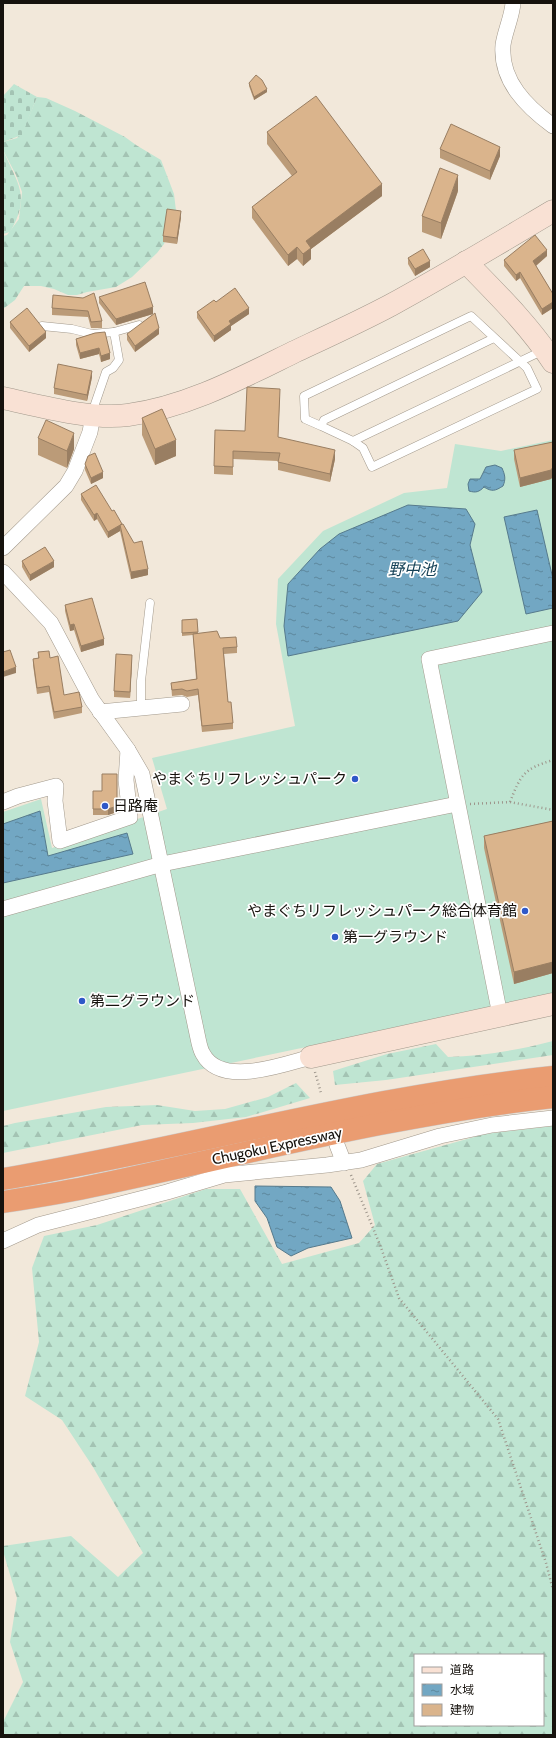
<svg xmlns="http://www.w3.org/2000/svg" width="556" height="1738" font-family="Cabin,'Noto Sans JP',sans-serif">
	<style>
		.forest { fill: url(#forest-firs); fill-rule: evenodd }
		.cemetery { fill: url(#cemetery-stones) }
		.pitch { fill: #bfe5d2 }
		.water { fill: url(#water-ripples); stroke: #567a8c }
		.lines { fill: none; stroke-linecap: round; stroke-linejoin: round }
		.lane-casing { stroke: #a2998c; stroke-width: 9 }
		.street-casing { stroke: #a2998c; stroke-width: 16 }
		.secondary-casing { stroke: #a2998c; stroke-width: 23 }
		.highway-casing { stroke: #cccbca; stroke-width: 23 }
		.path { stroke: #9d958b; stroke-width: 2.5; stroke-dasharray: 1 3; stroke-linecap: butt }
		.lane { stroke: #fff; stroke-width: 8 }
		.street { stroke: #fff; stroke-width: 15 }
		.secondary { stroke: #f9e1d4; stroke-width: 22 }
		.highway { stroke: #ea9c71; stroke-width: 22 }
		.wall { fill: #bb9b78 }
		.shaded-wall { fill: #997e62 }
		.building { fill: #dab48c; stroke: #997e62 }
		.poi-dot { fill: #2f58c8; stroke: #fff; stroke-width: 1.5 }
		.labels { text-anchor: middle; stroke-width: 3.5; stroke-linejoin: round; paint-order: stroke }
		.poi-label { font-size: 15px; fill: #16120d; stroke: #fff; text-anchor: start }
		.street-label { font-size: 15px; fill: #16120d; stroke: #fff }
		.water-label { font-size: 16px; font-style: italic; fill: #174358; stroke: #fff }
	</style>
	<defs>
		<pattern id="forest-firs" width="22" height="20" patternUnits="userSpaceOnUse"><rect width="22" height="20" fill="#bfe5d2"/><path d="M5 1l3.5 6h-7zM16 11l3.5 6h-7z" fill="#a3c3b3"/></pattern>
		<pattern id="cemetery-stones" width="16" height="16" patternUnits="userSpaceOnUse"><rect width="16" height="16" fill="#bfe5d2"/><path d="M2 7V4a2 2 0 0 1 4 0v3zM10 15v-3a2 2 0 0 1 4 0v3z" fill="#a3c3b3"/></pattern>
		<pattern id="water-ripples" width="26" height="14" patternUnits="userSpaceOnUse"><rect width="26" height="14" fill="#72a7c3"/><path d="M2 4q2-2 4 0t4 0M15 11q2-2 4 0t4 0" fill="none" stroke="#5d879d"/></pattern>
	</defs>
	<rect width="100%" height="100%" fill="#f2e8da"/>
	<g class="forest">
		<path d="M37 97 46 98 75 111 125 137 136 145 161 160 174 194 177 219 170 227 164 244 157 253 132 277 116 287 87 292 77 295H68L54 289 41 286H24L15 300 3 309V236L7 235 19 219 22 192 16 175 3 150V142L17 138 23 131Z"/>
		<path d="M553 1041V1055L386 1080 335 1085 333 1071 387 1054 436 1044 448 1057C483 1056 519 1050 553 1041Z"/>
		<path d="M296 1083 310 1098 246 1117 193 1123 142 1125 3 1153V1126L15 1123 106 1107 157 1105 195 1111 225 1109 268 1097Z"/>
		<path d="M553 1126V1735H3V1722L23 1682 10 1642 17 1598 3 1551V1546L71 1536 118 1577 143 1553 93 1467 62 1420 25 1396 39 1342 32 1268 44 1236 97 1225 206 1189H240L282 1264 359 1243 375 1225 363 1181 377 1164 485 1134ZM415 1655H543V1725H415Z"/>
	</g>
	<g class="cemetery">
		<path d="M14 84 37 97 22 135 3 142V96Z"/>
		<path d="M3 150C18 185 31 196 10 232L3 234Z"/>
	</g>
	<path class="pitch" d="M553 440V995L3 1111V812L41 799 52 848 167 809 152 758 295 726 276 624 278 579 323 531 404 493 447 488 455 444 501 451Z"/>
	<g class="water">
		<path d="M495 465 502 468C505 475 506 479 503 486 495 491 492 492 484 487 479 492 476 493 469 491L468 484 470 479H480L486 467Z"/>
		<path d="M408 505 466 509 475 524 470 545 482 592 458 621 288 656 284 626 288 584 320 549 339 534Z"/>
		<path d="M537 510 553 579V608L526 614 504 517Z"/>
		<path d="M40 811 48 856 127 833 133 854 3 883V824Z"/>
		<path d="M255 1186 331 1187 340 1201 352 1238 308 1248 291 1256 277 1247 267 1218 255 1201Z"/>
	</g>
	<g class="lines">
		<g class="lane-casing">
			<g id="lane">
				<path d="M42 326 72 329 92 334 114 332 119 360 113 368 106 372 95 404 97 414"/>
				<path d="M114 332 139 325"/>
				<path d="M321 426 353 441 363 448 372 467 537 389 527 368 471 316 304 396 305 419 321 426 324 420 494 338"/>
				<path d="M353 441 544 350"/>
				<path d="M141 708V681L150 603"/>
			</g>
		</g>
		<g class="street-casing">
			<g id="street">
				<path d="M513 3C512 17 505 31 503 45 500 81 527 107 553 126"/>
				<path d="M3 548 66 486 75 471 90 432 93 415"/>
				<path d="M3 572 51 623 92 700 128 750 142 774 199 1043C200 1047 201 1051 203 1054 221 1088 284 1064 311 1057"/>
				<path d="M100 712 182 704"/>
				<path d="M3 802 18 796 56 786 55 801 60 841 130 817 126 780 128 750"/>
				<path d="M3 909 162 864 457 804"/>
				<path d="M500 1015 429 659 553 633"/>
				<path d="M337 1145 344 1163"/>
				<path d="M3 1241 38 1225 167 1192 224 1175 327 1165 361 1160 440 1136 492 1125 553 1118"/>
			</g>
		</g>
		<g class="secondary-casing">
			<g id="secondary">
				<path d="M466 262C497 294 529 325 553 362"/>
				<path d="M3 398C40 406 91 420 128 415 187 407 241 378 294 352 326 337 359 322 391 305 446 275 499 243 553 211"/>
				<path d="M311 1057 553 1004"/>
			</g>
		</g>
		<g class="highway-casing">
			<g id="highway">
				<path d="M3 1179C187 1148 367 1096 553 1077"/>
				<path d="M3 1202C35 1197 67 1192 98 1185 249 1153 399 1114 553 1097"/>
			</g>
		</g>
		<g class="path">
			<path d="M510 802C521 774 524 769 553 760"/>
			<path d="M470 804 510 802 553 810"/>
			<path d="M315 1072 321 1093"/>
			<path d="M351 1175 380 1245 399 1298 498 1419 546 1563 553 1590"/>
		</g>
		<use href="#lane" class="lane"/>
		<use href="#street" class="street"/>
		<use href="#secondary" class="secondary"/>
		<use href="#highway" class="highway"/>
	</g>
	<g class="wall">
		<path d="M249 83 267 92 254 100 249 86Z"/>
		<path d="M267 132 382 196 311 249V259L303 266 297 259 288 266 252 218V207L292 176 267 144Z"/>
		<path d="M440 149 500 156 490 180 440 158Z"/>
		<path d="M458 191 441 239 422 232V216Z"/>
		<path d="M181 217 177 244 163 242V236Z"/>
		<path d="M547 256 536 266 553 294V308L542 315 520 278 516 281 504 266V260Z"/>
		<path d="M408 258 430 267 415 276 408 264Z"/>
		<path d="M99 297 153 314 116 325 99 303Z"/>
		<path d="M83 298 102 321V328H91L88 317 52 315V308Z"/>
		<path d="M216 302 249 314 231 326V330L214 342 197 318V312Z"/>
		<path d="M10 322 46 338 29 352 10 328Z"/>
		<path d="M95 333 110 359 101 362 99 354 80 359 76 345V339Z"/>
		<path d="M127 334H159L135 352 127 340Z"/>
		<path d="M92 377 87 401 54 394V388Z"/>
		<path d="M280 397 278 437 335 459 330 482 278 470V461L233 459V475L214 474V466L245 431Z"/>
		<path d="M142 418 176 456 155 465 142 435Z"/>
		<path d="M38 438 74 449 67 468 38 455Z"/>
		<path d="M553 442V476L551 479 520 487 514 459V450Z"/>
		<path d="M85 464 103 478 91 484 85 470Z"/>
		<path d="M81 494 112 511 122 524 148 575 131 579 120 531 108 538 97 519 94 521 81 500Z"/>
		<path d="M22 561 54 567 30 581 22 567Z"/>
		<path d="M65 605 104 645 81 652 74 630 70 631 65 611Z"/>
		<path d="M197 619 198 633 220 638 237 647V653L224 654 228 702 233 723V729L202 732 198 695 187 697 182 695 172 696 171 683 196 679 193 635 182 636V620Z"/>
		<path d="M38 652 50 658 64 695 82 707V713L54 719 49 692 37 694 33 665V659L38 658Z"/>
		<path d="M132 661 130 698 114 697V691Z"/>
		<path d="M93 791 117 812 108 815H93Z"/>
		<path d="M553 821V973L514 984 484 848V836Z"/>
	</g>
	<g class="shaded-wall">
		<path d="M267 89V92L254 100V97Z"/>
		<path d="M500 147V156L490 180V171Z"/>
		<path d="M458 175V191L441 239V223Z"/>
		<path d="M382 184V196L311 249V259L303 266V254L306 241Z"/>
		<path d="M181 211V217L177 244V238Z"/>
		<path d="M297 247V259L288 266V255Z"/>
		<path d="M547 250V256L533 268V261Z"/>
		<path d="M430 261V267L415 276V269Z"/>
		<path d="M520 272V278L516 281V275Z"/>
		<path d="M553 302V308L542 315V309Z"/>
		<path d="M153 307V314L116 325V319Z"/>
		<path d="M249 308V314L231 326V330L214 342V336L229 321Z"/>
		<path d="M159 328V334L135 352V346Z"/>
		<path d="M46 332V338L29 352V346Z"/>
		<path d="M99 348V354L80 359V353Z"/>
		<path d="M110 353V359L101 362V356Z"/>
		<path d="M92 371V377L87 401V395Z"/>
		<path d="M74 433V449L67 468V451Z"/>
		<path d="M176 440V456L155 465V449Z"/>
		<path d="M335 450V459L330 482V474Z"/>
		<path d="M553 467V476L551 479 520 487V478Z"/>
		<path d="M103 472V478L91 484V478Z"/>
		<path d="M97 513V519L94 521V515Z"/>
		<path d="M122 524V530L120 525V531L108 538V532Z"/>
		<path d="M54 561V567L30 581V575Z"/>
		<path d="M148 569V575L131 579V572Z"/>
		<path d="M74 624V630L70 631V625Z"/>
		<path d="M104 639V645L81 652V646Z"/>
		<path d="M132 655V661L130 698V692Z"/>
		<path d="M16 667V673L3 677V672Z"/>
		<path d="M117 806V812L108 815V809Z"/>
		<path d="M553 962V973L514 984V972Z"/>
	</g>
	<g class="building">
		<path d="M256 75 262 80 267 89 254 97 249 83Z"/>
		<path d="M316 96 382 184 306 241 311 248 303 254 297 247 288 255 252 207 297 172 267 132Z"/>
		<path d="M451 124 500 147 490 171 440 149Z"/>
		<path d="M440 168 458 175 441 223 422 216Z"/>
		<path d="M167 209 181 211 177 238 163 236Z"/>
		<path d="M535 235 547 250 533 261 553 294V302L542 309 520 272 516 275 504 260Z"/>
		<path d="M423 249 430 261 415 269 408 258Z"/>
		<path d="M145 282 153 307 116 319 99 297Z"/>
		<path d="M235 288 249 308 229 321 231 324 214 336 197 312 214 300 216 302Z"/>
		<path d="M94 293 102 321 91 322 88 311 52 308 53 295 83 298Z"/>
		<path d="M27 308 46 332 29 346 10 322Z"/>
		<path d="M155 313 159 328 135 346 127 334Z"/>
		<path d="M105 332 110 353 101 356 99 348 80 353 76 339 95 333Z"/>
		<path d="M58 364 92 371 87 395 54 388Z"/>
		<path d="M247 387 280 389 278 437 335 450 330 474 278 462 280 453 233 451V467L214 466 215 430 245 431Z"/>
		<path d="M162 409 176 440 155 449 142 418Z"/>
		<path d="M46 420 74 433 67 451 38 438Z"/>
		<path d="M553 442V467L551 470 520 478 514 450Z"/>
		<path d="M95 453 103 472 91 478 85 464 88 456Z"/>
		<path d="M96 485 112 511 114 510 122 524 108 532 97 513 94 515 81 494Z"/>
		<path d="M123 524 134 543 142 541 148 569 131 572 120 525Z"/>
		<path d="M45 547 54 561 30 575 22 561Z"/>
		<path d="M92 598 104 639 81 646 74 624 70 625 65 605Z"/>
		<path d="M197 619 198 632 182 633V620Z"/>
		<path d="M217 631 220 638 236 637 237 647 223 648 228 702H231L233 723 202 726 198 689 187 691 182 689 172 690 171 683 197 679 193 634Z"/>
		<path d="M10 650 16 667 3 672V652Z"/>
		<path d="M49 651 50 658 58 656 64 695 79 692 82 707 54 712 49 686 37 688 33 659 39 658 38 652Z"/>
		<path d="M116 654 132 655 130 692 114 691Z"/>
		<path d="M102 774H117V806L108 809H93V791H102Z"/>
		<path d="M553 821V962L514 972 484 836Z"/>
	</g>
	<g class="poi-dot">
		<circle cx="355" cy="779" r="4"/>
		<circle cx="105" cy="806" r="4"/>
		<circle cx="525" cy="911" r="4"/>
		<circle cx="335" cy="937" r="4"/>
		<circle cx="82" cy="1001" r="4"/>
	</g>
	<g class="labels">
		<g class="poi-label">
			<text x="347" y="784" text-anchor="end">やまぐちリフレッシュパーク</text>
			<text x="113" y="811">日路庵</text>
			<text x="517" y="916" text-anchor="end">やまぐちリフレッシュパーク総合体育館</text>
			<text x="343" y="942">第一グラウンド</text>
			<text x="90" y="1006">第二グラウンド</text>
		</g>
		<g class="street-label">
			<text transform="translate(277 1146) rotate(-12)" y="5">Chugoku Expressway</text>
		</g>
		<g class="water-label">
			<text x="412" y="575">野中池</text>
		</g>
	</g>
	<rect width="556" height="1738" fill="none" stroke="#16120d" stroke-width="8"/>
	<rect x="414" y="1654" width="130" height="72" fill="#ffffff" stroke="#a2a09e"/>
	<rect x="422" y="1667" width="20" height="6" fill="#f9e1d4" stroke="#a2a09e"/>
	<text x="450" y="1674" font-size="12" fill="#16120d">道路</text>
	<rect x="422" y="1684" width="20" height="12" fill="url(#water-ripples)" stroke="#a2a09e"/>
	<text x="450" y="1694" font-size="12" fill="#16120d">水域</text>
	<rect x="422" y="1704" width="20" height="12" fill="#dab48c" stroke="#a2a09e"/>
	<text x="450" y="1714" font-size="12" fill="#16120d">建物</text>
</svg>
